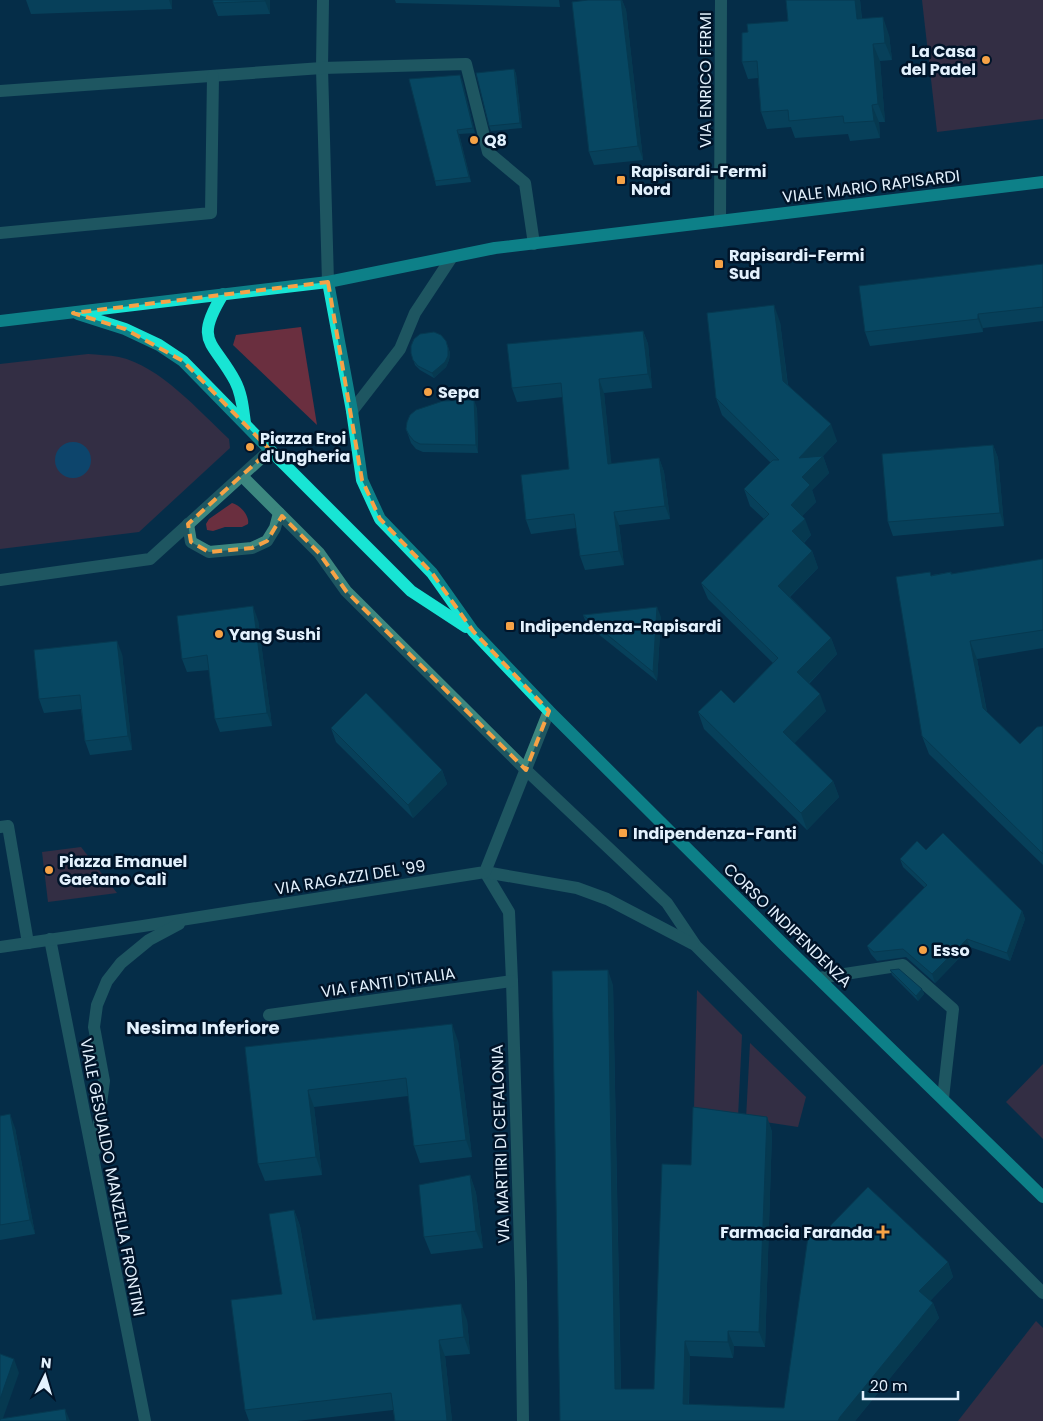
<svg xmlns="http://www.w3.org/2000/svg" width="1043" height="1421" font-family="Poppins,sans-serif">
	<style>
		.green { fill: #6a2f3f }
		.water { fill: #186297 }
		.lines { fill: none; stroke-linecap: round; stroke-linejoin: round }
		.minor { stroke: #3c877f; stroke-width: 12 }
		.major { stroke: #18e5d4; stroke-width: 12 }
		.wall { fill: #09586f }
		.shaded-wall { fill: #07475a }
		.building { fill: #0a6681; stroke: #07475a }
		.marked { fill: none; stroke: #f6a246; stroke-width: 4; stroke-dasharray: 10 6; stroke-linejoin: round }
		.poi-dot { fill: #f6a246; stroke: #001429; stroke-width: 2 }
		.labels { text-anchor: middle; stroke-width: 5; stroke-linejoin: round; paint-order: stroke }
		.poi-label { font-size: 16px; font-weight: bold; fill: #e3f1fd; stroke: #001429; text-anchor: start }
		.street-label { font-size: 16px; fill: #e3f1fd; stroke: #001429 }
		.neighbourhood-label { font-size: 18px; font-weight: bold; fill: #e3f1fd; stroke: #001429 }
	</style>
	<rect width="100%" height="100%" fill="#062d48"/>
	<g class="green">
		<path d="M922 0H1043V119L937 132Z"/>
		<path d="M301 327 317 425 233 345 236 335Z"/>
		<path d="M88 354C98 355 109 355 119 357 160 366 199 411 229 439L230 448 139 532 0 549V364Z"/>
		<path d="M232 503C240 505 250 516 248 524L242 527H225L213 531 207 530 206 524 209 519Z"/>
		<path d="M81 847 117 893 48 902 42 852Z"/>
		<path d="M697 990 742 1035 738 1117 694 1109Z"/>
		<path d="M750 1043 806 1097 798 1127 746 1119Z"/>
		<path d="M1043 1064V1139L1006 1102Z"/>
		<path d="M1036 1321 1043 1328V1421H958Z"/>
	</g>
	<circle class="water" cx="73" cy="460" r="18"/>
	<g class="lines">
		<g class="minor">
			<path d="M323 0 322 68 328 282"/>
			<path d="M0 91 322 68 466 64 488 152 525 183 534 244"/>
			<path d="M720 221 721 0"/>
			<path d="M0 233 211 213 213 76"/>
			<path d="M352 411 400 349 415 313 452 257"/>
			<path d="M242 476 319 553 346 591 526 770 667 903 696 946 1043 1293"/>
			<path d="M188 524 191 542 209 552 252 548 267 541 275 528 279 513"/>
			<path d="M0 580 150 559 270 450"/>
			<path d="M0 827 8 826 28 943"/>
			<path d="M485 872 509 912 512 981 521 1282 523 1421"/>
			<path d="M485 872 577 888 607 899 693 944"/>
			<path d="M50 939 145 1421"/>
			<path d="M0 947 143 926 485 872 549 711"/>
			<path d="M819 978 903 965 953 1009 943 1098"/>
			<path d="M269 1015 512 981"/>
			<path d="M95 1150 104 1081 94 1027 97 1005 107 981 121 963 149 940 179 924"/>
		</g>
		<g class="major">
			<path d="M328 282 352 411 362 480 380 519 432 573 473 631 549 711 783 944 1043 1197"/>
			<path d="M223 294C193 343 213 340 235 381 242 394 243 409 245 423"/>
			<path d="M78 314 125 329 159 345 183 361 270 450 411 591 466 627"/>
			<path d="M0 321 328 282 495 248 1043 182"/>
		</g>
	</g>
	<g class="wall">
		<path d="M26 0H172V9L31 14Z"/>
		<path d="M270 0V14L218 16 213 3Z"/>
		<path d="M395 0H559L560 7 396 3Z"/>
		<path d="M588 0H622L626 10 643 160 594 165 589 152Z"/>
		<path d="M786 0H860L862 19 889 35 892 60 880 61 885 122H879L880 138 850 141 848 134 795 138 791 127 767 129 761 112 758 78 748 79 742 62 748 32 788 21Z"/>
		<path d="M514 69 516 74 522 128 491 131 489 126Z"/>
		<path d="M462 80 475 133 459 134 471 182 436 186 435 181Z"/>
		<path d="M1043 264V321L983 328V332L870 346 865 332Z"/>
		<path d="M780 322 788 385 837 441 823 456 829 473 812 490 816 502 802 516 811 535 804 543 812 551 818 568 790 597 831 638 837 654 809 684 826 711 794 743 833 781 839 797 807 830 704 729 698 712 734 703 773 663 708 599 701 583 764 519 750 506 744 489 771 463 722 415 716 398Z"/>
		<path d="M643 331 648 344 652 388 604 393 611 464 659 458 664 472 670 519 619 525 624 565 585 570 580 556 576 528 531 534 526 520 569 469 563 397 517 402 512 388Z"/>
		<path d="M446 341 450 353 449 360 446 367 434 378 420 370 415 365 411 353Z"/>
		<path d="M477 408 478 453 423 452 416 449 411 443 406 429Z"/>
		<path d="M993 445 998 458 1004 526 893 536 888 522Z"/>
		<path d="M1043 559V648L977 659 987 712 1020 744 1043 726V865L929 754 922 736 932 575 951 572 952 574Z"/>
		<path d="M583 615 661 617 657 681 587 625Z"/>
		<path d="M258 620 272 726 220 732 215 719 209 670 187 672 182 659Z"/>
		<path d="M122 654 132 750 90 755 85 741 81 709 44 713 39 699Z"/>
		<path d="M331 728 442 770 447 784 413 818 336 742Z"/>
		<path d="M926 850 1022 911 1025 919 1010 961 970 947 935 983 906 957 877 961 871 954 867 946 925 888 903 867 900 859Z"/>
		<path d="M890 970 922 989 924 994 918 1001 892 975Z"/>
		<path d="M613 985 621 1389H654L691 1165 767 1117 772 1132 765 1347 734 1346 733 1358 690 1356 689 1404 784 1408 948 1262 953 1277 930 1301 933 1303 939 1318 855 1421H560Z"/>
		<path d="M458 1041 472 1157 420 1163 414 1146 408 1096 314 1107 322 1175 265 1181 258 1164 245 1047Z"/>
		<path d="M0 1116 15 1128 35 1234 0 1240Z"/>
		<path d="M470 1175 476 1193 483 1248 431 1254 424 1237Z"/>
		<path d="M294 1210 300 1226 316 1319 467 1320 470 1354 445 1356 452 1421H395L393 1410 297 1421H249L245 1410 282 1294Z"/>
	</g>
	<g class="shaded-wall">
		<path d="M169 0H172V9Z"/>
		<path d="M265 0H270V14L265 1Z"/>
		<path d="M621 0H622L626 10 643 160 638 146Z"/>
		<path d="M855 0H860L863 37 857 19Z"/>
		<path d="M883 17 889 35 892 60 885 43Z"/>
		<path d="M873 44 880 61 885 122 878 104Z"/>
		<path d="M514 69 516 74 522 128 520 123Z"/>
		<path d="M460 75 462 80 475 133 473 128Z"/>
		<path d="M872 105 879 122 880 138 874 121Z"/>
		<path d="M457 130 459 134 471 182 469 177Z"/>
		<path d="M774 305 780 322 789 397 783 381Z"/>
		<path d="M978 314 983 328V332L978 319Z"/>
		<path d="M643 331 648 344 652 388 648 374Z"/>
		<path d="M448 348 450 353 449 360 446 367 434 378 432 373Z"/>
		<path d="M599 379 604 393 613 478 608 464Z"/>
		<path d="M474 400 477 408 478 453 476 445Z"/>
		<path d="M831 424 837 441 820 459 823 456 829 473 812 490 816 502 797 521 791 505 799 458Z"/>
		<path d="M993 445 998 458 1004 526 1000 513Z"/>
		<path d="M659 458 664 472 670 519 665 506Z"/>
		<path d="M614 512 619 525 624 565 619 551Z"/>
		<path d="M805 519 811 535 798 548 792 531Z"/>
		<path d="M812 551 818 568 784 602 778 586Z"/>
		<path d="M253 606 258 620 272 726 267 713Z"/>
		<path d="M657 607 661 617 657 681 653 672Z"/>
		<path d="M831 638 837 654 803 689 797 672Z"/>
		<path d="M117 641 122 654 132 750 128 736Z"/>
		<path d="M970 641 977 659 989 725 983 708Z"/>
		<path d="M820 694 826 711 789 749 783 732Z"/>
		<path d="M442 770 447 784 413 818 408 805Z"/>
		<path d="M833 781 839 797 807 830 801 813Z"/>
		<path d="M1022 911 1025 919 1010 961 1007 953Z"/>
		<path d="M967 939 970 947 935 983 932 974Z"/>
		<path d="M608 970 613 985 621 1404 615 1389Z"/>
		<path d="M922 989 924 994 918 1001 916 996Z"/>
		<path d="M452 1024 458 1041 472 1157 466 1140Z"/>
		<path d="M308 1090 314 1107 322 1175 316 1157Z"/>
		<path d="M10 1114 15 1128 35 1234 30 1220Z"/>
		<path d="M767 1117 772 1132 765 1347 759 1332Z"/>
		<path d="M470 1175 476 1193 483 1248 476 1231Z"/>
		<path d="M294 1210 300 1226 319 1336 313 1320Z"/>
		<path d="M948 1262 953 1277 924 1307 919 1291Z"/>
		<path d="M933 1303 939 1318 855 1421H838L840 1417Z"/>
		<path d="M461 1304 467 1320 470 1354 464 1337Z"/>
		<path d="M728 1331 734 1346 733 1358 728 1342Z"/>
		<path d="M439 1340 445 1356 452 1421H447Z"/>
		<path d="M685 1341 690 1356 688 1419 683 1404Z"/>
		<path d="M14 1359 19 1373 2 1421H0V1399Z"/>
		<path d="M65 1409 70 1421H67Z"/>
	</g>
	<g class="building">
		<path d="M213 0H265V1L213 3Z"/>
		<path d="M588 0H621L638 146 589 152 572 2Z"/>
		<path d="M786 0H855L857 19 883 17 885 43 873 44 878 104 872 105 874 121 844 123 843 116 789 121 788 110 761 112 757 61 742 62V33L748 32 747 24 788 21Z"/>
		<path d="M514 69 520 123 489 126 476 73Z"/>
		<path d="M460 75 473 128 457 130 469 177 435 181 409 79Z"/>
		<path d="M1043 264V307L978 314V319L865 332 859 286Z"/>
		<path d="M774 305 783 381 831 424 799 458 823 456 802 477 810 485 791 505 805 519 792 531 812 551 778 586 831 638 797 672 820 694 783 732 833 781 801 813 698 712 721 690 734 703 778 658 701 583 769 514 744 489 773 460H779L716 398 707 313Z"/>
		<path d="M643 331 648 374 599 379 608 464 659 458 665 506 614 512 619 551 580 556 574 514 526 520 521 475 569 469 561 383 512 388 507 344Z"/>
		<path d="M434 332 441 335 446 341 448 348V356L445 362 432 373 418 366 413 360 411 353V346L414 339 420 334Z"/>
		<path d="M474 400 476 445 420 444 414 441 409 435 406 429 407 422 410 415 416 410 443 401Z"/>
		<path d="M993 445 1000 513 888 522 882 454Z"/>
		<path d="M1043 559V630L970 641 983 708 1020 744 1037 727 1043 726V854L922 736 896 577 930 572 931 576 951 572V574Z"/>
		<path d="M253 606 267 713 215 719 207 655 182 659 177 616Z"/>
		<path d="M657 607 653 672 583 615Z"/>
		<path d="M117 641 128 736 85 741 80 695 39 699 34 650Z"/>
		<path d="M366 693 442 770 408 805 331 728Z"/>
		<path d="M943 833 1022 911 1007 953 967 939 932 974 903 949 874 952 867 946 927 885 900 859 917 841 926 850Z"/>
		<path d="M899 969 922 989 916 996 890 970Z"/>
		<path d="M608 970 615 1389H654L662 1164 691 1165 693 1107 767 1117 759 1332 728 1331V1342L685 1341 683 1404 784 1408 808 1237 829 1240 831 1225 868 1187 948 1262 919 1291 933 1303 840 1417 838 1421H560L552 971Z"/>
		<path d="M452 1024 466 1140 414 1146 406 1078 308 1090 316 1157 258 1164 245 1047Z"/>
		<path d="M10 1114 30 1220 0 1225V1116Z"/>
		<path d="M470 1175 476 1231 424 1237 419 1185Z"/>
		<path d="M294 1210 313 1320 461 1304 464 1337 439 1340 447 1421H395L391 1393 245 1410 231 1300 282 1294 269 1214Z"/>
		<path d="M0 1354 14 1359 0 1399Z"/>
		<path d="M65 1409 67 1421H0V1419Z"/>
	</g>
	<path d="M0 0H1043V1421H0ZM328 282 362 480 380 519 432 573 473 631 549 711 526 770 346 591 319 553 282 516 267 541 252 548 209 552 191 542 188 524 270 450 183 361 125 329 73 313Z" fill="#062d48" fill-opacity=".55" fill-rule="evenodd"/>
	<path class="marked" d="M328 282 362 480 380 519 432 573 473 631 549 711 526 770 346 591 319 553 282 516 267 541 252 548 209 552 191 542 188 524 270 450 183 361 125 329 73 313Z"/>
	<g class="poi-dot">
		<circle cx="986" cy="60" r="5"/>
		<circle cx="474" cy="140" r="5"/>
		<rect x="616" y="175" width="10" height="10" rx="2.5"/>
		<rect x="714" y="259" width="10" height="10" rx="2.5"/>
		<circle cx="428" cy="392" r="5"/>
		<circle cx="250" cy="447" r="5"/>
		<rect x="505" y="621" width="10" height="10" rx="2.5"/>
		<circle cx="219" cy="634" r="5"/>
		<rect x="618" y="828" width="10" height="10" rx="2.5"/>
		<circle cx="49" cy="870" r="5"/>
		<circle cx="923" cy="950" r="5"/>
		<path d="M880.5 1224.5h5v5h5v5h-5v5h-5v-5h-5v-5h5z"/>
	</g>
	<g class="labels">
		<g class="poi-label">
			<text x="976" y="57" text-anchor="end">La Casa<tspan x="976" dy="18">del Padel</tspan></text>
			<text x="484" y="146">Q8</text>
			<text x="631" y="177">Rapisardi-Fermi<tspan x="631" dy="18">Nord</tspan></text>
			<text x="729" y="261">Rapisardi-Fermi<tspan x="729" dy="18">Sud</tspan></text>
			<text x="438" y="398">Sepa</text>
			<text x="260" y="444">Piazza Eroi<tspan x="260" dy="18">d'Ungheria</tspan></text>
			<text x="520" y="632">Indipendenza-Rapisardi</text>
			<text x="229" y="640">Yang Sushi</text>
			<text x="633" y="839">Indipendenza-Fanti</text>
			<text x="59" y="867">Piazza Emanuel<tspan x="59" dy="18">Gaetano Calì</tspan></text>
			<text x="933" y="956">Esso</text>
			<text x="873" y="1238" text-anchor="end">Farmacia Faranda</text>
		</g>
		<g class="street-label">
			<text transform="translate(705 80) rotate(-90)" y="6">VIA ENRICO FERMI</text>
			<text transform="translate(871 186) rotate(-7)" y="6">VIALE MARIO RAPISARDI</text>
			<text transform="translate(350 877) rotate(-9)" y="6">VIA RAGAZZI DEL '99</text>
			<text transform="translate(788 925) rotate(44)" y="6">CORSO INDIPENDENZA</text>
			<text transform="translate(388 982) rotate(-8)" y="6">VIA FANTI D'ITALIA</text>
			<text transform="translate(500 1144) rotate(-92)" y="6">VIA MARTIRI DI CEFALONIA</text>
			<text transform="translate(113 1177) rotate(79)" y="6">VIALE GESUALDO MANZELLA FRONTINI</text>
		</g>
		<g class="neighbourhood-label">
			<text x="203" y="1034">Nesima Inferiore</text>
		</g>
	</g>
	<g transform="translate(45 1376) rotate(5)" stroke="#001429" stroke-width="4" paint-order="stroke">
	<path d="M0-4L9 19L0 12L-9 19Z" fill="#e3f1fd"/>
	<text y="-8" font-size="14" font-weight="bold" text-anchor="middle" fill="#e3f1fd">N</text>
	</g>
	<path d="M863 1391v8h95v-8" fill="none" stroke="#e3f1fd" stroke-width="2.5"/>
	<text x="870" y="1391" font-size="15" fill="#e3f1fd" stroke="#001429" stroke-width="4" paint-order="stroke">20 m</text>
</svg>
